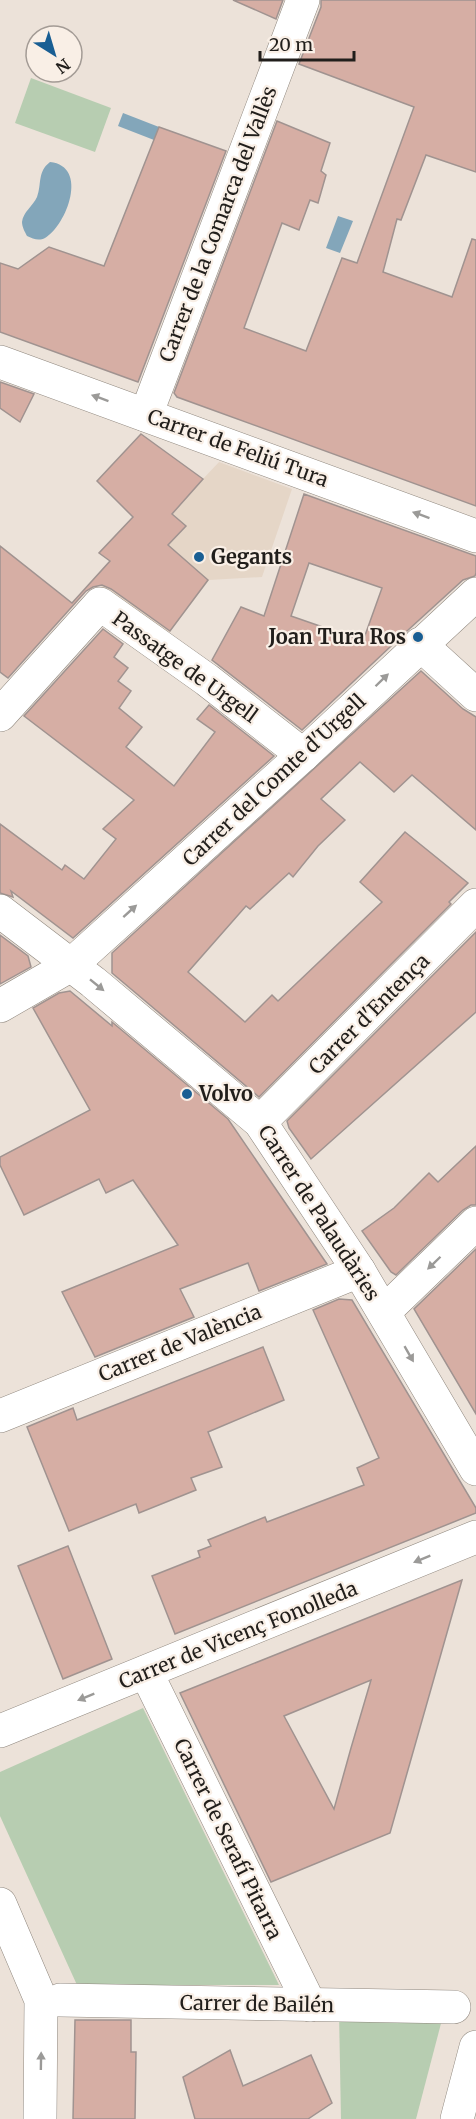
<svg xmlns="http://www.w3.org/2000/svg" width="476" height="2119" font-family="Merriweather,serif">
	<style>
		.built { fill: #e5d6c7 }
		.green { fill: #b7cdb1 }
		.water { fill: #83a6ba }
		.building { fill: #d6aea4; stroke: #a09390; stroke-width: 1.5; fill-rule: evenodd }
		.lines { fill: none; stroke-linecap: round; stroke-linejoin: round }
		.minor-casing { stroke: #8f877e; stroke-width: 34 }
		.minor { stroke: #fff; stroke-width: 33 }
		.oneway { fill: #9b9a98 }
		.poi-dot { fill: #195e93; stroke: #f9efe6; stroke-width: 2 }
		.labels { text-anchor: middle; stroke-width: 4.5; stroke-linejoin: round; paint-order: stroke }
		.street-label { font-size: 20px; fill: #211e1b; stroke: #f9efe6 }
		.poi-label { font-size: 20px; font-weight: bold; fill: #211e1b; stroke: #f9efe6; text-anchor: start }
	</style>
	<rect width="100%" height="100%" fill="#ece2d9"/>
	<path class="built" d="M219 462 292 489 262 577 209 580 166 637 100 588Z"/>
	<g class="green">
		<path d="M31 78 111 108 95 152 15 123Z"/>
		<path d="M143 1708 279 1985H77L0 1816V1772Z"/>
		<path d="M339 2012H444L416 2119H341Z"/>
	</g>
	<g class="water">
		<path d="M123 113 159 127 154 140 118 126Z"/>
		<path d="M50 162C89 166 67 225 45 238 39 241 33 239 27 236 25 232 22 227 22 222 23 212 33 206 37 197 42 184 37 172 50 162Z"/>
		<path d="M338 216 353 221 340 253 326 248Z"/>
	</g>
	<g class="building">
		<path d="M233 0H283L276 19Z"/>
		<path d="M321 0H476V172L426 155 401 220 397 219 383 272 452 297 472 239 476 240V506L177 397 174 393 277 121 330 143 321 171 326 175 318 203 310 200 299 230 282 223 244 328 306 351 342 258 357 263 414 107 299 64 321 7Z"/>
		<path d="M159 127 226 151 138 382 0 332V263L18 269 49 247 104 266Z"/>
		<path d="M0 382 34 394 20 422 0 408Z"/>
		<path d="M141 434 203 479 172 514 186 526 168 545 208 580 170 631 111 589 102 585 93 587 86 591 8 678 0 672V546L72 603 110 561 99 553 133 517 97 481Z"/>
		<path d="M304 494 476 556V573L475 576 463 580 407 631 302 730 212 660 241 607 264 616ZM309 563 382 588 363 641 291 616Z"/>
		<path d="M103 629 123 644 114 657 128 668 118 681 131 691 119 708 142 727 126 747 174 786 215 732 197 719 209 705 274 756 73 938 11 891 13 897 0 893V824L62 870 65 865 84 879 116 839 103 829 134 800 24 716Z"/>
		<path d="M421 671 463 709 476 717V830L412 775 394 792 360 762 321 799 345 820 318 846 293 877 289 873 250 909 246 906 188 972 245 1022 272 995 278 1001 382 902 360 882 405 832 468 883 449 902 451 904 259 1097 112 973V953Z"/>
		<path d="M476 932V1012L311 1159 289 1128 287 1121Z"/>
		<path d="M0 935 28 956 31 967 0 984Z"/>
		<path d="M70 991 112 1026V1022L228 1119 327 1264 259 1291 248 1263 180 1289 194 1317 95 1357 62 1292 178 1245 133 1180 106 1193 99 1179 24 1215 0 1165V1157L90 1110 33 1008 59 993Z"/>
		<path d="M476 1146V1205H471L463 1210 396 1275 391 1272 362 1231 394 1208 429 1173 438 1182Z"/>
		<path d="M476 1249V1414L414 1309Z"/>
		<path d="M339 1299 352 1300 476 1508V1513L175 1634 152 1576 200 1557 198 1551 211 1546 208 1540 265 1517 267 1522 364 1485 357 1468 379 1458 313 1310Z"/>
		<path d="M263 1347 284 1400 208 1432 222 1467 191 1478 196 1490 139 1513 136 1504 69 1531 27 1427 73 1408 77 1420Z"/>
		<path d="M68 1546 112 1659 63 1679 18 1566Z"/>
		<path d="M462 1580 390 1833 271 1882 180 1693ZM371 1680 351 1748 334 1809 284 1716Z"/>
		<path d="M75 2020H131V2052H136L135 2119H73Z"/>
		<path d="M230 2050 243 2086 311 2055 332 2103 308 2119H195L183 2077Z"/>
	</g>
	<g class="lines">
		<g class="minor-casing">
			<g id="minor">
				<path d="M0 362 476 536"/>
				<path d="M146 415 303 0"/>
				<path d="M420 644 476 695"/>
				<path d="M0 715 100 604 207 680 303 755"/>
				<path d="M0 911 93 982 260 1122 359 1271 476 1469"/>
				<path d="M0 1006 71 965 303 755 476 594"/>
				<path d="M260 1122 476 905"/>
				<path d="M384 1312 476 1223"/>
				<path d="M0 1416 359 1271"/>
				<path d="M146 1672 310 2005"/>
				<path d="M0 1731 476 1537"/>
				<path d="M0 1904 41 2000 40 2119"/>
				<path d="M60 2000 454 2007"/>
				<path d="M457 2119 476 2047"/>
			</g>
		</g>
		<use href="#minor" class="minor"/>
	</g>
	<defs><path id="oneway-solid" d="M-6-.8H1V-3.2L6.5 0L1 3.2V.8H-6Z" transform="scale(1.5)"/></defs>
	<g class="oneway">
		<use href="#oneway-solid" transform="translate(100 398) rotate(-160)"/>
		<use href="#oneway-solid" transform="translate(421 515) rotate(-160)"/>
		<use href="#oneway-solid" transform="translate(382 680) rotate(-44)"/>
		<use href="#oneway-solid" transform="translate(130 911) rotate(-42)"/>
		<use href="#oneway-solid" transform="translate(97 985) rotate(39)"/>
		<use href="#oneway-solid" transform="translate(434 1263) rotate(136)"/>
		<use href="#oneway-solid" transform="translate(409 1354) rotate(60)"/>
		<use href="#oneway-solid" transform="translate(422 1559) rotate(158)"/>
		<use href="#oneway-solid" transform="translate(86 1697) rotate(158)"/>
		<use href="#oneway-solid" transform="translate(41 2061) rotate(-89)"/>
	</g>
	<g class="poi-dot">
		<circle cx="199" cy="557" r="6"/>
		<circle cx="418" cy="637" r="6"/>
		<circle cx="187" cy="1094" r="6"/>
	</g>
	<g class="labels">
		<g class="street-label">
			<text transform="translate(218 224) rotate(-69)" y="7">Carrer de la Comarca del Vallès</text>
			<text transform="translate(238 448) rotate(20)" y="7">Carrer de Feliú Tura</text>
			<text transform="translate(185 667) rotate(36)" y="7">Passatge de Urgell</text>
			<text transform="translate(274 780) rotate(-43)" y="7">Carrer del Comte d'Urgell</text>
			<text transform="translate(369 1014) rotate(-45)" y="7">Carrer d'Entença</text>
			<text transform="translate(319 1213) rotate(57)" y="7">Carrer de Palaudàries</text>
			<text transform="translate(180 1343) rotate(-22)" y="7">Carrer de València</text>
			<text transform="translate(238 1635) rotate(-22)" y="7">Carrer de Vicenç Fonolleda</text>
			<text transform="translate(228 1839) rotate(64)" y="7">Carrer de Serafí Pitarra</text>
			<text transform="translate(257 2004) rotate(1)" y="7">Carrer de Bailén</text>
		</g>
		<g class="poi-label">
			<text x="211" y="564">Gegants</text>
			<text x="406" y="644" text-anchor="end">Joan Tura Ros</text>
			<text x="199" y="1101">Volvo</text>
		</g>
	</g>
	<g transform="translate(54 54) rotate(143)"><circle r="28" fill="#f9efe6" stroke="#a39b95" stroke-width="1.5"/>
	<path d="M0-4.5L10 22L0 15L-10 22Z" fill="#195e93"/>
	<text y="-9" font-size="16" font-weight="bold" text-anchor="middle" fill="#211e1b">N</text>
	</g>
	<path d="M260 51v9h94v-9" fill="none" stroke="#211e1b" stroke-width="3"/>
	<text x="269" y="51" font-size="18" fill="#211e1b" stroke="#f9efe6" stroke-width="4.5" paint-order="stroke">20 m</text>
</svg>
